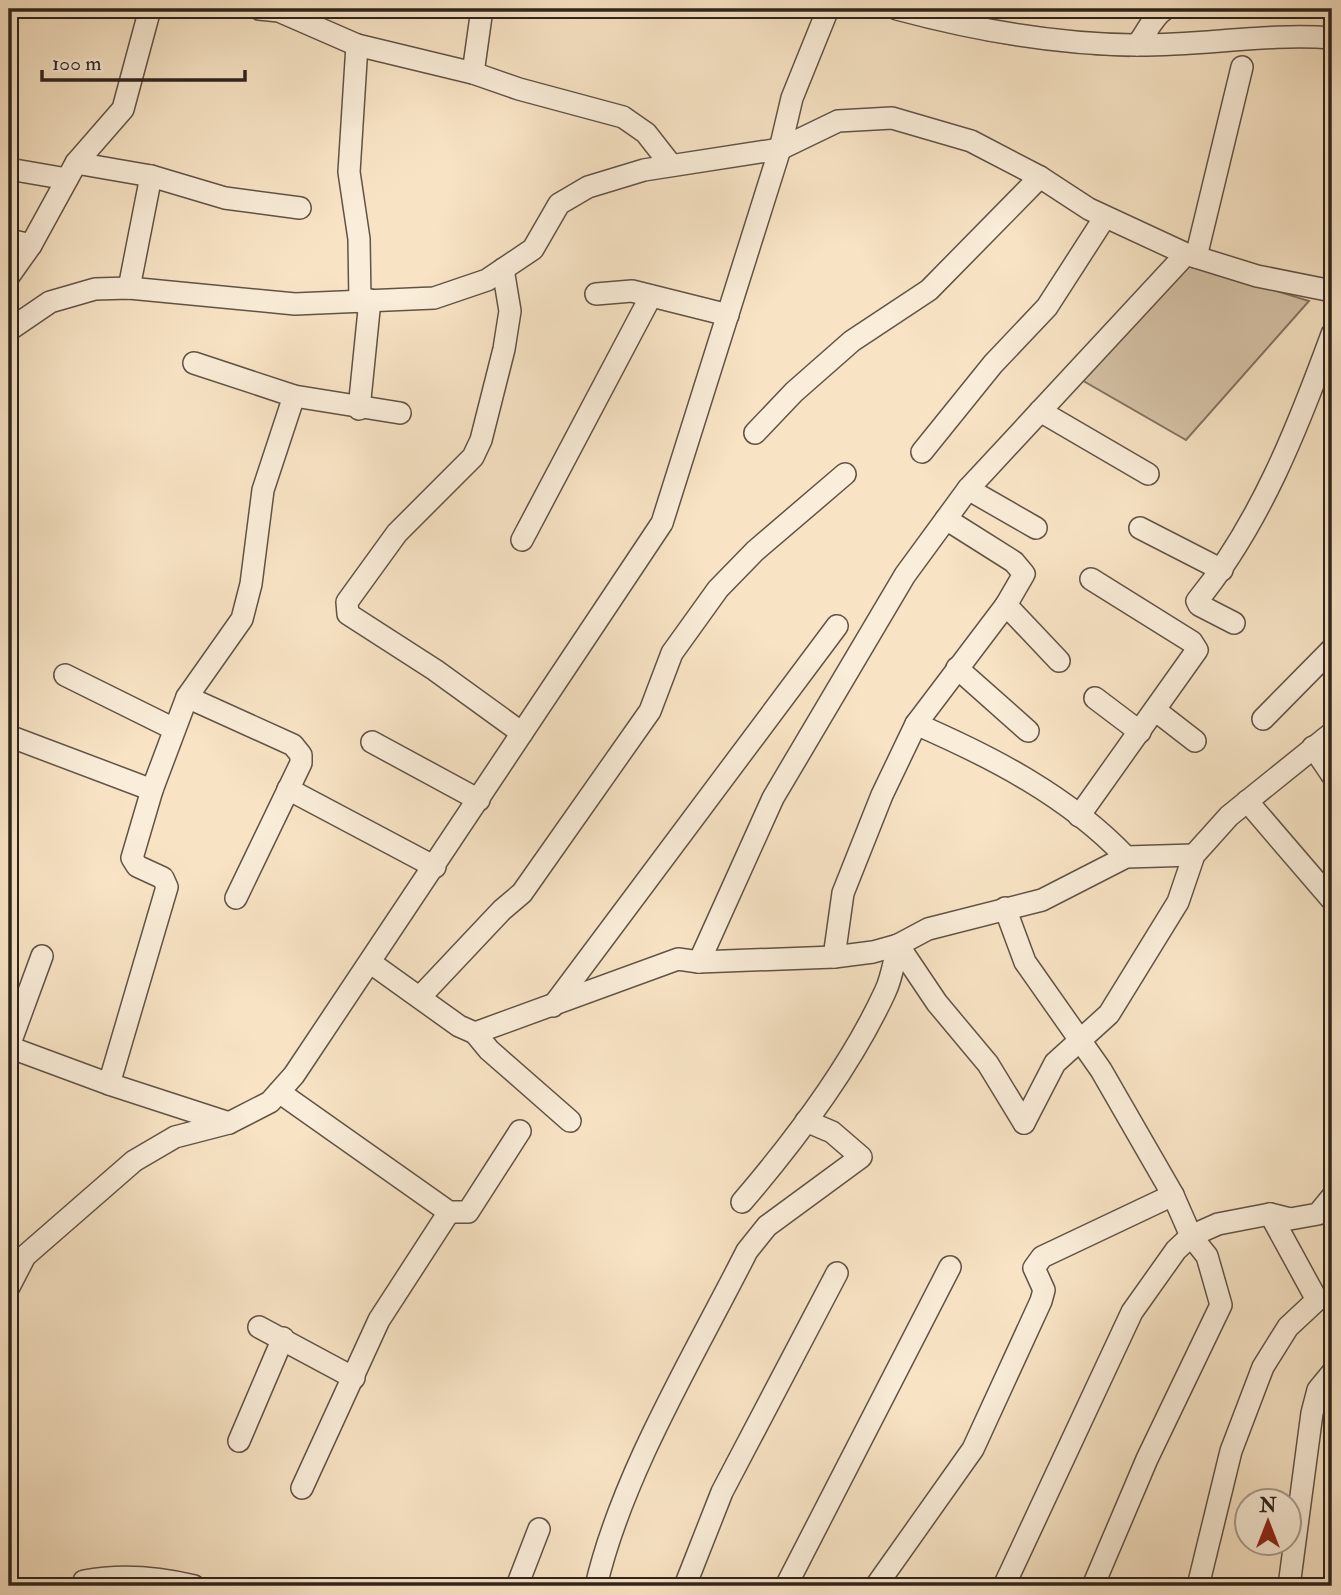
<svg xmlns="http://www.w3.org/2000/svg" width="1341" height="1595" font-family="'IM FELL Double Pica',serif">
	<style>
		.green { fill: #d6c3a8; stroke: #827362; stroke-width: 2 }
		.lines { fill: none; stroke-linecap: round; stroke-linejoin: round }
		.stream { stroke: #7f6f5f; stroke-width: 4.5 }
		.minor-casing { stroke: #615346; stroke-width: 24 }
		.minor { stroke: #faedd9; stroke-width: 21 }
	</style>
	<rect width="100%" height="100%" fill="#f8e4c5"/>
	<filter id="stains"><feTurbulence type="fractalNoise" baseFrequency=".00286" numOctaves="4"/><feColorMatrix values="0 0 0 0 .2 0 0 0 0 .09 0 0 0 0 .02 0 0 0 .5 -.17"/></filter>
	<radialGradient id="worn" r=".72"><stop offset=".6" stop-color="#630" stop-opacity="0"/><stop offset="1" stop-color="#630" stop-opacity=".3"/></radialGradient>
	<path class="green" d="M1185 263 1309 301 1186 440 1080 379Z"/>
	<g class="lines">
		<g class="stream">
			<path d="M986 39 1015 44"/>
			<path d="M1093 53 1129 55"/>
		</g>
		<g class="minor-casing">
			<g id="minor">
				<path d="M259 9 279 11 357 45 473 73 519 89 623 117 646 133 671 165"/>
				<path d="M897 9C975 30 1054 44 1134 45 1200 46 1266 33 1332 38"/>
				<path d="M357 45 349 172 359 239 360 302"/>
				<path d="M1137 45C1147 33 1152 17 1165 9"/>
				<path d="M473 73 482 9"/>
				<path d="M76 163 151 176 225 198 300 208"/>
				<path d="M9 169 67 179"/>
				<path d="M9 240 31 245"/>
				<path d="M1196 257 1242 67"/>
				<path d="M503 269 510 311 504 349 481 440 473 457 397 533 347 602 348 614 435 670 522 733"/>
				<path d="M9 276 31 245 76 163 123 109 150 9"/>
				<path d="M129 288 151 176"/>
				<path d="M596 294 632 291 728 315"/>
				<path d="M9 330 50 302 95 289 129 288 295 304 434 298 487 280 533 249 559 204 588 187 644 170 780 149 838 121 892 118 971 141 1040 177 1089 209 1186 254 1257 276 1332 291"/>
				<path d="M194 363 294 396 400 413"/>
				<path d="M359 409 370 300"/>
				<path d="M1040 411 1148 474"/>
				<path d="M755 433 794 392 852 341 929 290 1040 177"/>
				<path d="M922 452 993 364 1047 307 1105 217"/>
				<path d="M968 489 1036 528"/>
				<path d="M1140 528 1222 570"/>
				<path d="M522 540 651 296"/>
				<path d="M1006 605 1059 661"/>
				<path d="M1234 623 1199 605 1197 601C1260 524 1298 427 1332 334"/>
				<path d="M957 668 1028 731"/>
				<path d="M65 675 174 729"/>
				<path d="M187 697 293 745 301 755V763L236 898"/>
				<path d="M1095 698 1140 732"/>
				<path d="M1155 710 1195 741"/>
				<path d="M1263 719 1332 649"/>
				<path d="M916 724C992 757 1068 796 1126 857"/>
				<path d="M9 736 152 790"/>
				<path d="M372 742 479 800"/>
				<path d="M1313 747 1332 775"/>
				<path d="M288 789 435 867"/>
				<path d="M1247 801 1332 900"/>
				<path d="M1079 816 1197 650 1192 642 1091 579"/>
				<path d="M1005 908 1025 962 1101 1070 1173 1195 1191 1236 1207 1256 1221 1305 1147 1459 1093 1586"/>
				<path d="M898 945 937 1003 988 1064 1024 1123"/>
				<path d="M834 957 843 893 882 795 916 724 1006 605 1024 574 1014 562 946 519"/>
				<path d="M699 962 773 798 905 575 968 489 1186 254"/>
				<path d="M371 963 459 1026 475 1033 678 959 699 962 834 957 873 952 898 945 928 929 1042 900 1126 857 1194 855"/>
				<path d="M420 997 502 910 522 893 650 711 672 653 718 589 755 551 845 474"/>
				<path d="M553 1006 837 626"/>
				<path d="M475 1033 489 1050 570 1121"/>
				<path d="M9 1046 42 956"/>
				<path d="M9 1047 109 1084 229 1123"/>
				<path d="M109 1084 167 887 163 878 137 866 132 858 152 790 187 697 242 619 251 584 263 490 294 396"/>
				<path d="M279 1092 449 1212H468L520 1131"/>
				<path d="M1024 1123 1055 1063 1109 1014 1178 902 1194 855 1229 816 1332 733"/>
				<path d="M742 1202C796 1139 850 1068 885 992 892 978 894 961 898 945"/>
				<path d="M9 1287 25 1256 134 1161 175 1137 229 1123 270 1102 294 1075 662 523 780 149 792 98 828 9"/>
				<path d="M259 1327 354 1378"/>
				<path d="M239 1441 283 1338"/>
				<path d="M302 1488 379 1320 449 1212"/>
				<path d="M83 1586 84 1581C122 1574 157 1577 194 1586"/>
				<path d="M517 1586 539 1529"/>
				<path d="M596 1586C622 1474 695 1354 747 1251L767 1226 861 1157 832 1132 806 1121"/>
				<path d="M685 1586 722 1492 837 1273"/>
				<path d="M786 1586 950 1267"/>
				<path d="M876 1586 973 1449 1041 1301 1044 1290 1034 1268 1042 1257 1173 1195"/>
				<path d="M1004 1586 1132 1312 1176 1250 1191 1236 1218 1224 1270 1214 1290 1219 1318 1214 1332 1197"/>
				<path d="M1198 1586 1231 1451 1263 1367 1288 1327 1317 1300 1270 1214"/>
				<path d="M1289 1586 1312 1413 1318 1390 1332 1373"/>
			</g>
		</g>
		<use href="#minor" class="minor"/>
	</g>
	<rect width="1341" height="1595" fill="none" stroke="#f8e4c5" stroke-width="35"/>
	<rect x="10" y="10" width="1320" height="1574" fill="none" stroke="#2f231c" stroke-width="3.5"/>
	<rect x="18" y="18" width="1306" height="1560" fill="none" stroke="#2f231c" stroke-width="2"/>
	<g transform="translate(1268 1522)"><circle r="33" fill="#faedd9" stroke="#a99c8d" stroke-width="2"/>
	<path d="M0-5L12 26L0 18L-12 26Z" fill="#8f2418"/>
	<text y="-10" font-size="19" font-weight="bold" text-anchor="middle" fill="#2f231c">N</text>
	</g>
	<path d="M42 70v10h203v-10" fill="none" stroke="#2f231c" stroke-width="3.5"/>
	<text x="52" y="70" font-size="21" fill="#2f231c" stroke="#faedd9" stroke-width="5" paint-order="stroke">100 m</text>
	<rect width="100%" height="100%" filter="url(#stains)"/>
	<rect width="100%" height="100%" fill="url(#worn)"/>
</svg>
